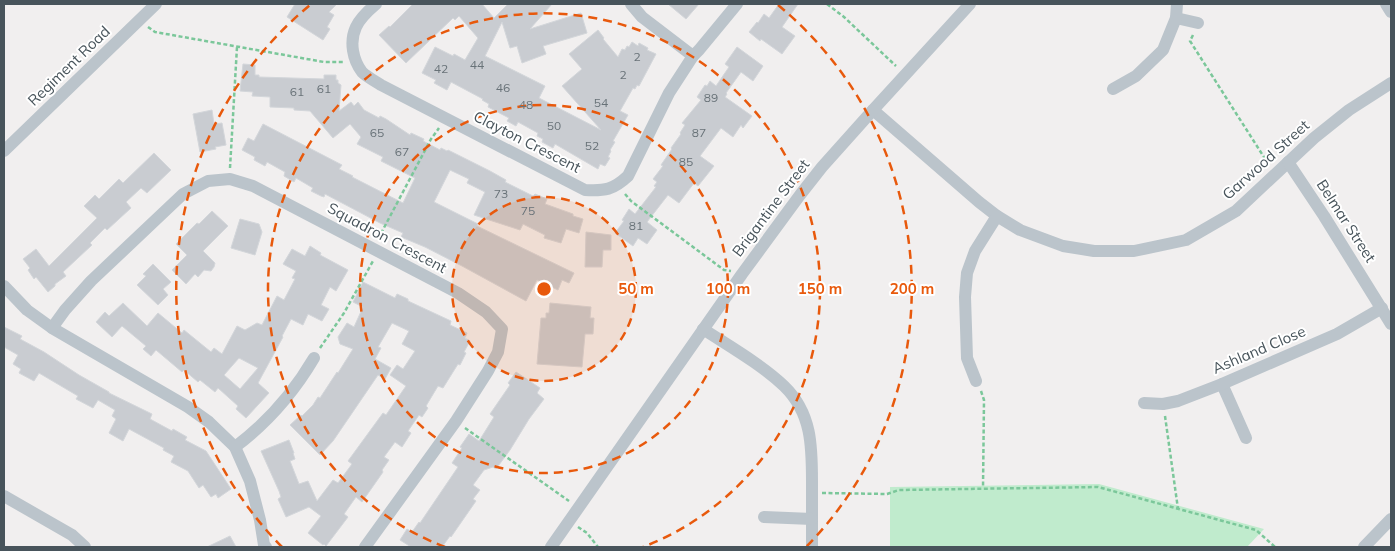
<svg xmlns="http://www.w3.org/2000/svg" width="1395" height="551" font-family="Mulish,sans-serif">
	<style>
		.green { fill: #c0ebcd }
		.building { fill: #c9ccd1; stroke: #d3d6da; fill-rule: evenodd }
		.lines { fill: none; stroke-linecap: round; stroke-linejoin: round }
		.path { stroke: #7bc79a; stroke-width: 2.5; stroke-dasharray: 4 2.5; stroke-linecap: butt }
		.minor { stroke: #bbc4cb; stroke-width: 12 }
		.ring { fill: none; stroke: #e8590c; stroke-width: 2.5; stroke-dasharray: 9 6 }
		.labels { text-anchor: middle; stroke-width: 4; stroke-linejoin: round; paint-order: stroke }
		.number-label { font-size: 12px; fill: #687278 }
		.street-label { font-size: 15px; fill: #48545b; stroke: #fff }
		.centre { fill: #e8590c; stroke: #fff; stroke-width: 2.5 }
		.ring-label { font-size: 15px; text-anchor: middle; font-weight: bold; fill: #e8590c; stroke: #fff; stroke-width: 4; stroke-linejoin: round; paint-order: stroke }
	</style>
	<rect width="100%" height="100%" fill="#f1efef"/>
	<path class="green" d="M1099 484 1264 529 1247 547H890V487Z"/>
	<g class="building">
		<path d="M295 4H337L329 12 334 15 327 27 330 29 323 40 287 17Z"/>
		<path d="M413 4H482L494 18 508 4H552L530 29 581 13 587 33 543 46 546 54 522 63 517 46 510 48 502 22 485 56 545 86 539 98 601 130 562 86 582 69 569 54 598 30 604 38 603 39 618 57 622 49 625 50 627 46 629 47 632 42 638 46 639 43 648 48 647 50 656 54 639 86 637 85 635 89 633 88 620 111 628 115 613 141 615 142 610 150 611 151 608 157 610 158 605 166 600 164 598 169 555 144 553 148 542 142 543 139 537 136 538 133 518 122 516 126 507 121 509 118 488 107 489 104 482 100 483 99 451 82 447 90 434 83 436 80 422 73 435 47 453 56 454 54 465 60 478 38 459 16 455 20 453 18 406 63 379 35 389 26 390 27Z"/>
		<path d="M668 4H699L686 19Z"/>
		<path d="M779 4H798L782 27 795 36 782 54 761 39 760 41 749 32 757 22 758 23 764 14 769 18Z"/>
		<path d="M737 47 763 66 753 81 741 72 726 93 727 94 725 97 752 116 743 128 741 125 733 137 721 128 700 156 714 166 698 186 694 183 679 203 668 195 647 222 657 230 647 244 638 238 633 246 615 233 624 221 622 220 629 209 635 214 656 187 654 186 657 182 653 179 663 166 661 165 672 149 671 148 681 134 680 133 685 125 682 123 701 100 697 97 705 85 707 86 710 81 716 86 729 67 725 64Z"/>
		<path d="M243 64 255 65V75H259V77L324 79V75H336V80H338V83L341 85 339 111 351 102 354 106 358 102 364 110 379 118 380 116 386 119 410 135 411 133 424 139 423 141 440 150 441 148 447 151 448 150 490 171 506 180 505 182 533 196 535 194 547 199 545 204 573 214V216L583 219 579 233 566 229 561 243 544 238 545 235 523 224 520 230 474 215 485 192 467 183 469 179 450 170 434 202 478 224 477 226 574 273 569 283 562 280 558 290 537 280 526 301 462 266 425 247 401 237 403 233 380 223 325 194 324 197 321 196 311 191 313 188 296 178 294 182 284 176 285 172 267 162 265 166 254 160 255 157 242 150 248 138 254 141 263 124 342 165 339 169 353 176 352 177 403 203 415 178 381 161 383 157 357 144 361 137 350 124 333 138 310 111 294 110V108L270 107V97L252 96 253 92 240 91Z"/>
		<path d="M212 110 214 124 222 123 226 145 215 147 216 149 200 152 193 114Z"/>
		<path d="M154 153 171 170 147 193 141 188 126 202 131 208 107 230 105 228 90 243 92 245 63 272 66 276 55 284V286L48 292 36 277 34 279 28 270 30 268 23 259 36 249 49 266 97 218 84 206 95 195 99 199 119 179 123 183Z"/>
		<path d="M212 211 228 226 203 251 215 263 214 267 211 271 204 270 198 277 195 274 186 284 172 270 187 255 176 244 197 223 199 224Z"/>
		<path d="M240 219 259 224 262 232 255 255 231 248Z"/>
		<path d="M586 232 611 235V250H603L602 267H585Z"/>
		<path d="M310 246 321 253 320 255 348 270 336 291 330 287 321 305 329 309 322 321 308 314 303 325 291 319 282 336 283 337 258 383 269 393 246 418 236 409 238 406 218 388 215 392 200 380 198 382 184 370 182 372 156 350 151 356 143 349 146 346 122 326 112 337 96 322 105 312 109 316 123 303 147 326 158 313 182 333 184 330 211 352 214 348 222 354 237 326 245 330 257 323 262 325 277 296 284 300 295 279 292 278 296 271 283 264 292 249 305 256ZM239 358 258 368 240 389 224 375Z"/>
		<path d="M153 264 171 282 163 289 168 295 158 305 137 285 146 276 143 274Z"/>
		<path d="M363 282 395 298 397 294 408 299V301L451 321 450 325 467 333 465 338 470 341 464 352 466 353 460 365 458 364 443 388 438 386 426 406 428 408 422 417 419 415 408 431 411 433 402 447 395 442 384 457 389 460 382 470 383 472 362 502 356 497 344 514 348 517 326 546 324 544 323 545 308 533 321 516 309 507 286 517 278 499 281 497 279 491 261 451 289 440 294 453H293L295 459 290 461 299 484 308 481 317 501 333 480 338 483 352 464 348 461 383 413 386 415 406 386 390 375 397 365 403 369 415 351 402 344 409 331 392 323 378 347 381 348 375 359 391 368 385 379 378 375 333 441 320 455 290 425 301 415 302 416 313 405 318 397 320 398 337 372 338 373 353 349 340 344 338 337 347 323 354 327 363 307 353 302Z"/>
		<path d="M550 303 591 307 590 318H594L593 334H585L582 367 537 364 541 318H546V313H549Z"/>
		<path d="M4 327 22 336 20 339 44 352 79 375 109 392V393L152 414 150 419 172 431 173 429 187 437 185 440 206 451 231 489 218 498 216 494 211 497 203 485 199 488 188 471 171 462 174 456 163 450 164 448 129 429 123 441 109 433 116 419 112 416 115 410 98 400 93 408 76 399 78 396 39 373 34 381 19 373 21 369 13 364 18 355 4 347Z"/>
		<path d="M516 372 540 388 537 393 544 399 529 419 510 450 496 469 493 467 484 470 473 485 480 490 473 499 476 501 451 537 450 536 442 547H411L400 540 407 529 412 532 419 522 420 523 458 467 452 463 462 448 460 447 469 434 479 441 494 417 490 414 510 385 508 383Z"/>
		<path d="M230 536 236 547H207Z"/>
	</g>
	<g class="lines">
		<g class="path">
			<path d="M827 4 844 17 896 66"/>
			<path d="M148 27 155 32 324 62H343"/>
			<path d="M1193 35 1190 41 1269 165"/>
			<path d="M230 168 237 47"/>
			<path d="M625 194 631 201 724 270 731 271"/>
			<path d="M378 239 431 139 439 128"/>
			<path d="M320 348 344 313 373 261"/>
			<path d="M981 391 984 400 983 488"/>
			<path d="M1165 416 1178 509"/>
			<path d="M465 428 569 501"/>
			<path d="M822 493 887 494 899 490 1098 487 1256 530 1275 547"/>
			<path d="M578 527 587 533 598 547"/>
		</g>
		<g class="minor">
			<path d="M376 4C369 10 360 18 356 27 349 42 353 60 362 72 367 77 375 81 381 85L585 190C605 191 613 190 628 176L669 93 693 56 699 50 737 4"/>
			<path d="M631 4 642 17 693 56"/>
			<path d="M1386 4 1391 12"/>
			<path d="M1176 18 1198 23"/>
			<path d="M1113 89 1136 76 1163 50 1176 18 1177 4"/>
			<path d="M873 110 979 202 997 216 1020 230 1063 246 1094 251H1134L1186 240 1236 211 1314 138 1349 110 1391 83"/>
			<path d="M4 151 156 4"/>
			<path d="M1288 162 1324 216 1391 324"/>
			<path d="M4 286 27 310 52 328 188 407 209 422 235 447 250 481 260 520 264 545 266 547"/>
			<path d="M52 328 65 310 91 281 183 194 208 181 230 179 253 186 458 293 486 312 502 329 498 352 488 371 456 421 365 547"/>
			<path d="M703 329C729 346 762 365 784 386 813 414 812 449 812 486 812 506 812 527 812 547"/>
			<path d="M976 381 967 358 965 297 967 273 975 251 997 216"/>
			<path d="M1222 384 1246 438"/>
			<path d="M1144 403 1163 404 1178 401 1222 384 1337 334 1382 308"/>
			<path d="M235 447C267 423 294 392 314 358"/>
			<path d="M4 496 72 535 85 547"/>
			<path d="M764 517 812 519"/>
			<path d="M551 547 742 274 800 195 822 167 873 110 970 4"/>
			<path d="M1364 547 1391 519"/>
		</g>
	</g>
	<circle cx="544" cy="289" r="92" fill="#e8590c" fill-opacity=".12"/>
	<g class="ring">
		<circle cx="544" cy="289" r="92"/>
		<circle cx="544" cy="289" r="184"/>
		<path d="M445 547A276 276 0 1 1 643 547"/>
		<path d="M282 547A368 368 0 0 1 310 5M778 5A368 368 0 0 1 806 547"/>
	</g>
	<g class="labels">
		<g class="number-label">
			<text x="637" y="61">2</text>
			<text x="477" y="69">44</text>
			<text x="441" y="73">42</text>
			<text x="623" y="79">2</text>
			<text x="503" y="92">46</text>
			<text x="324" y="93">61</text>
			<text x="297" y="96">61</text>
			<text x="711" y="102">89</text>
			<text x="601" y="107">54</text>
			<text x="526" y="109">48</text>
			<text x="554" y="130">50</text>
			<text x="377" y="137">65</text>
			<text x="699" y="137">87</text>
			<text x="592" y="150">52</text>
			<text x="402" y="156">67</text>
			<text x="686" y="166">85</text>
			<text x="501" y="198">73</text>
			<text x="528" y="215">75</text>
			<text x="636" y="230">81</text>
		</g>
		<g class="street-label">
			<text transform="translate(69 66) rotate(-44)" y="5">Regiment Road</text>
			<text transform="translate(527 142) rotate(27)" y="5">Clayton Crescent</text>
			<text transform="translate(1266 160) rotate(-42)" y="5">Garwood Street</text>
			<text transform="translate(771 208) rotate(-53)" y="5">Brigantine Street</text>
			<text transform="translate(1346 221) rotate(57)" y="5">Belmar Street</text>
			<text transform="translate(387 238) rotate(28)" y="5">Squadron Crescent</text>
			<text transform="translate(1259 350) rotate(-23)" y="5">Ashland Close</text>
		</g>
	</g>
	<circle cx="544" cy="289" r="8" class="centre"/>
	<g class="ring-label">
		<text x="636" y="294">50 m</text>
		<text x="728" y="294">100 m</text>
		<text x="820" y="294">150 m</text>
		<text x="912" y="294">200 m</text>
	</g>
	<rect width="1395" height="551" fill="none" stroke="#48545b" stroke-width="10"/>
</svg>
